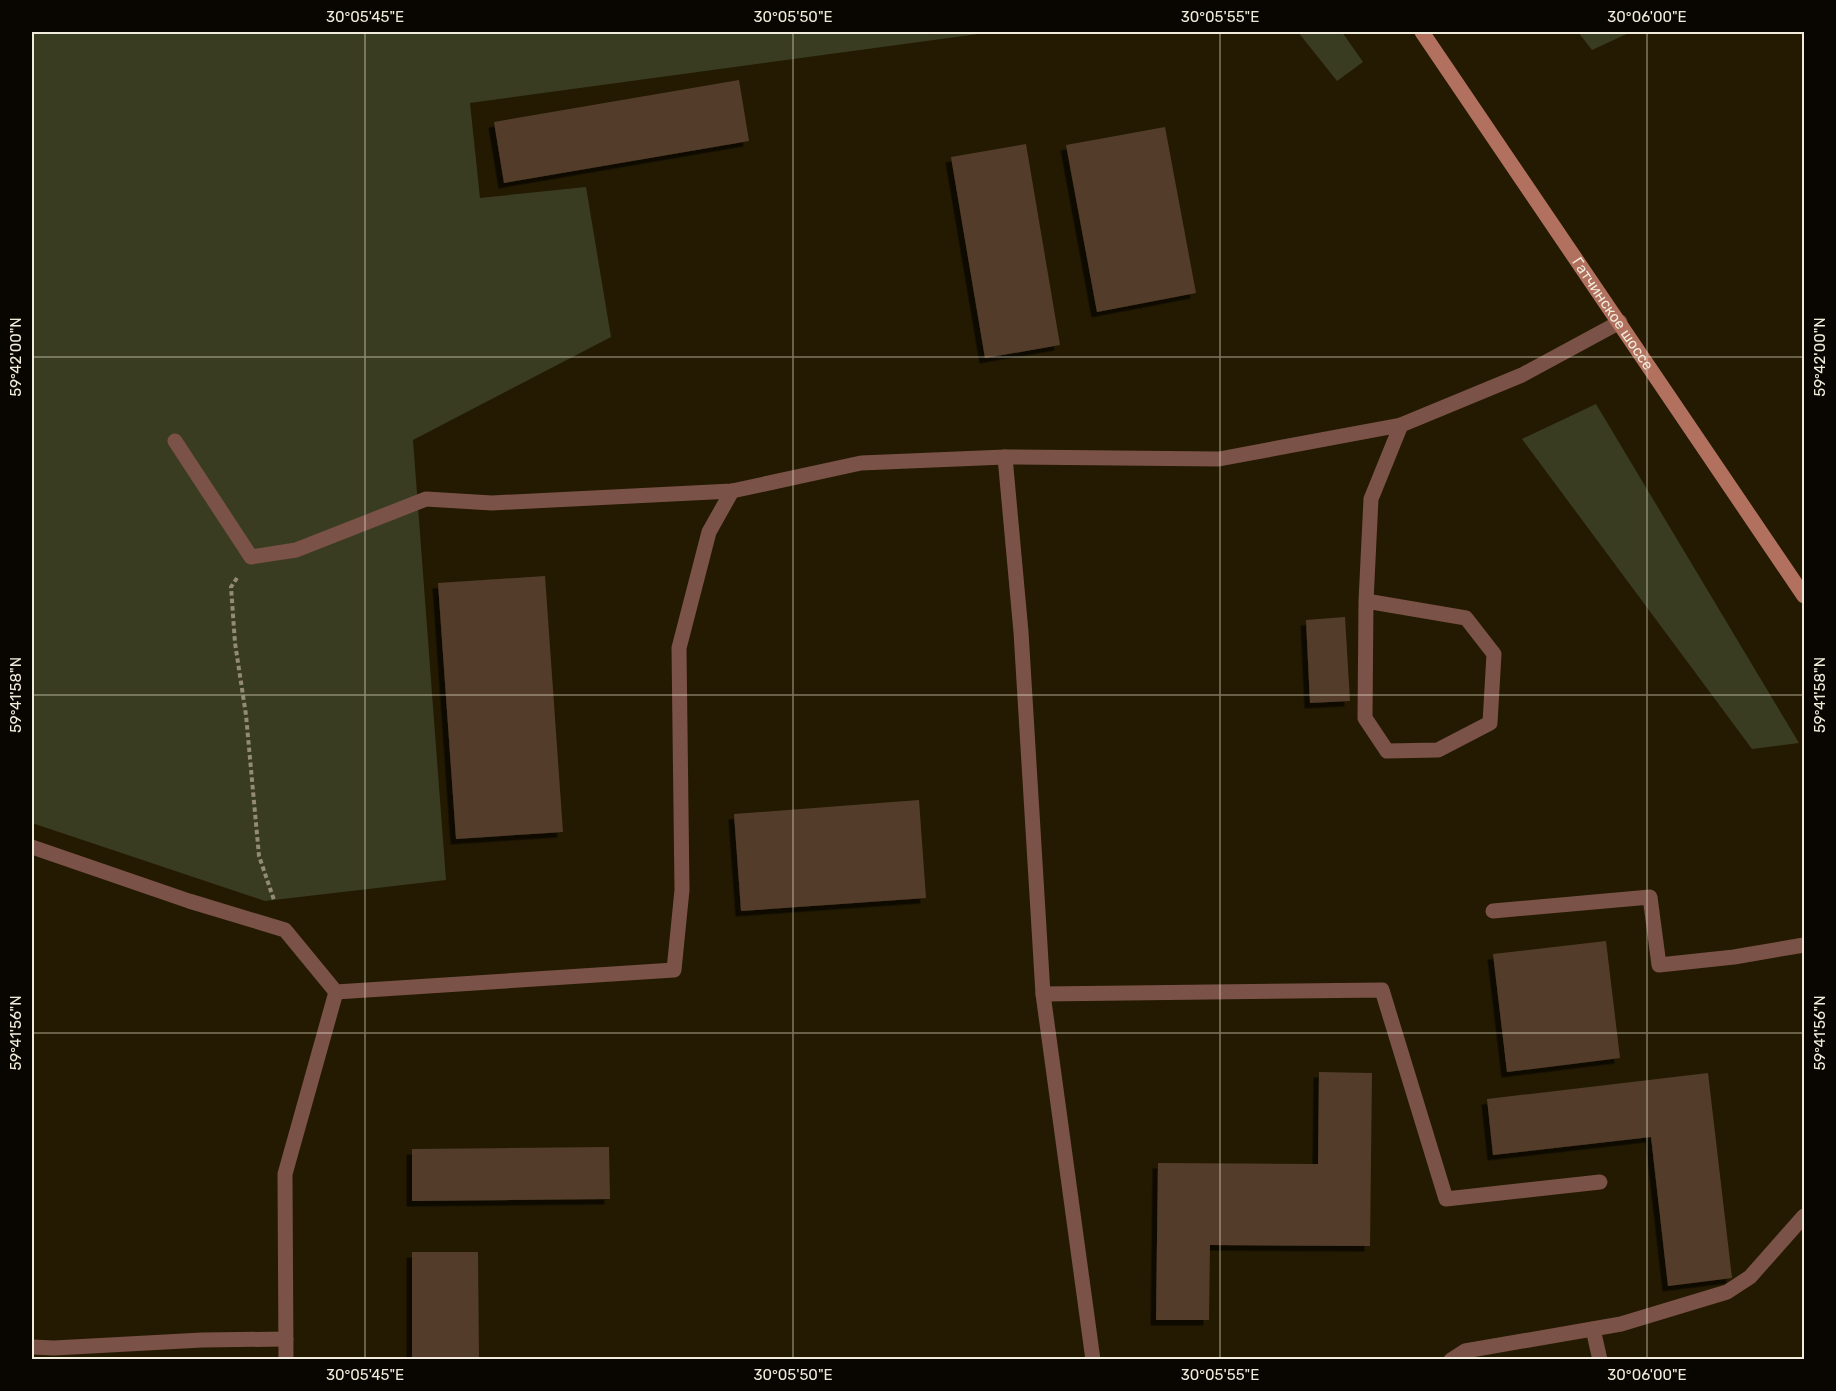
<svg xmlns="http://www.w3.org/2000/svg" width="1836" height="1391" font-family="Rubik,sans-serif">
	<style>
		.green { fill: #393c21 }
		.building { fill: #523d29; filter: url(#shadow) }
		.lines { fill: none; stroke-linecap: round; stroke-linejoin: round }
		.path { stroke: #938b77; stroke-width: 4; stroke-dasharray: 4.5 3; stroke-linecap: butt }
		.lane { stroke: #7a5247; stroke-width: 15 }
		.secondary { stroke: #b1715e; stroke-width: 15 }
		.ticks { fill: none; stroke: #f1ebdb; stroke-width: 1.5; stroke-opacity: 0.45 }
		.labels { text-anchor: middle; stroke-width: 4.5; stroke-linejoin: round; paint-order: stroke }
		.street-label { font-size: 15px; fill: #f1ebdb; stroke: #090601 }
		.neatline { fill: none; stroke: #f1ebdb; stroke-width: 2 }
		.ticks-label { font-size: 15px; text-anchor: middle; fill: #f1ebdb }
	</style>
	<defs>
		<filter id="shadow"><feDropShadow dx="-5.5" dy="5.5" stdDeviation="0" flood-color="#0009"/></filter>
	</defs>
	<rect width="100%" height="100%" fill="#231a01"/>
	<g class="green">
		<path d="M32 32H993L470 103 480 198 586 187 611 337 413 440 446 880 265 901 32 823Z"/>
		<path d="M1298 32H1342L1363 62 1337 81Z"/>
		<path d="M1578 32H1631L1592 50Z"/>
		<path d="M1596 404 1799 743 1752 749 1522 439Z"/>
	</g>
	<g class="building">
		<path d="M739 80 749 141 504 183 494 122Z"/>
		<path d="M1165 127 1196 293 1097 312 1066 145Z"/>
		<path d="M1026 144 1060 345 985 358 951 157Z"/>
		<path d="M545 576 563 832 456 839 438 583Z"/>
		<path d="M1345 617 1350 701 1310 703 1306 620Z"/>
		<path d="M919 800 926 898 741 911 734 814Z"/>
		<path d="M1606 941 1620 1058 1507 1072 1493 954Z"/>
		<path d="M1319 1072 1372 1073 1370 1246 1210 1245 1209 1320H1156L1158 1163 1318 1164Z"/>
		<path d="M1708 1073 1732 1278 1668 1286 1651 1137 1493 1155 1487 1099Z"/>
		<path d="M609 1147 610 1199 412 1201V1149Z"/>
		<path d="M412 1252H478L479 1360H412Z"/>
	</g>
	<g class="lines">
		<path class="path" d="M237 578 231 587 235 643 246 715 259 856 274 900"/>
		<g class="lane">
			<path d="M175 441 251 557 296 550 426 499 492 503 732 491 861 463 1005 457 1219 459 1401 425 1522 375 1620 322"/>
			<path d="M1005 457 1021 632 1043 994 1093 1360"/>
			<path d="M1366 601 1466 618 1494 654 1490 723 1438 750 1387 751 1365 718 1366 601 1371 499 1401 425"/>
			<path d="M32 847 189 901 285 930 336 992 674 970 682 890 679 648 709 532 732 491"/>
			<path d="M1493 911 1650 897 1659 965 1734 957 1804 945"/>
			<path d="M1043 994 1382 990 1446 1199 1600 1182"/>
			<path d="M1593 1329 1600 1360"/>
			<path d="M32 1347 54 1348 202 1340 286 1339"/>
			<path d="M286 1360 285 1174 336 992"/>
			<path d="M1451 1360 1465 1351 1621 1324 1727 1292 1750 1277 1804 1216"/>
		</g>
		<path class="secondary" id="s1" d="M1422 32 1804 596"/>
	</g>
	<path class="ticks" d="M365 32V1360M793 32V1360M1220 32V1360M1647 32V1360M32 357H1804M32 695H1804M32 1033H1804"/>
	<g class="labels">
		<g class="street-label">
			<text dy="5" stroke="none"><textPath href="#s1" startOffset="340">Гатчинское шоссе</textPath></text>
		</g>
	</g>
	<rect width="1836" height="1391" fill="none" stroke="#090601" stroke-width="66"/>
	<rect x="33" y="33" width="1770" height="1325" class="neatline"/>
	<g class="ticks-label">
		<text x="365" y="22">30°05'45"E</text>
		<text x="793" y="22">30°05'50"E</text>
		<text x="1220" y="22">30°05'55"E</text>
		<text x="1647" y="22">30°06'00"E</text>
		<text transform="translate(16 357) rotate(-90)" y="5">59°42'00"N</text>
		<text transform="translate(1820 357) rotate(-90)" y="5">59°42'00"N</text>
		<text transform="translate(16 695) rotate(-90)" y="5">59°41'58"N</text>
		<text transform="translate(1820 695) rotate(-90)" y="5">59°41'58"N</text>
		<text transform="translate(16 1033) rotate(-90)" y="5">59°41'56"N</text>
		<text transform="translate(1820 1033) rotate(-90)" y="5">59°41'56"N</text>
		<text x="365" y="1380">30°05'45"E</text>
		<text x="793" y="1380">30°05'50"E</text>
		<text x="1220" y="1380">30°05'55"E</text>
		<text x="1647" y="1380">30°06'00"E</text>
	</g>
</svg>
